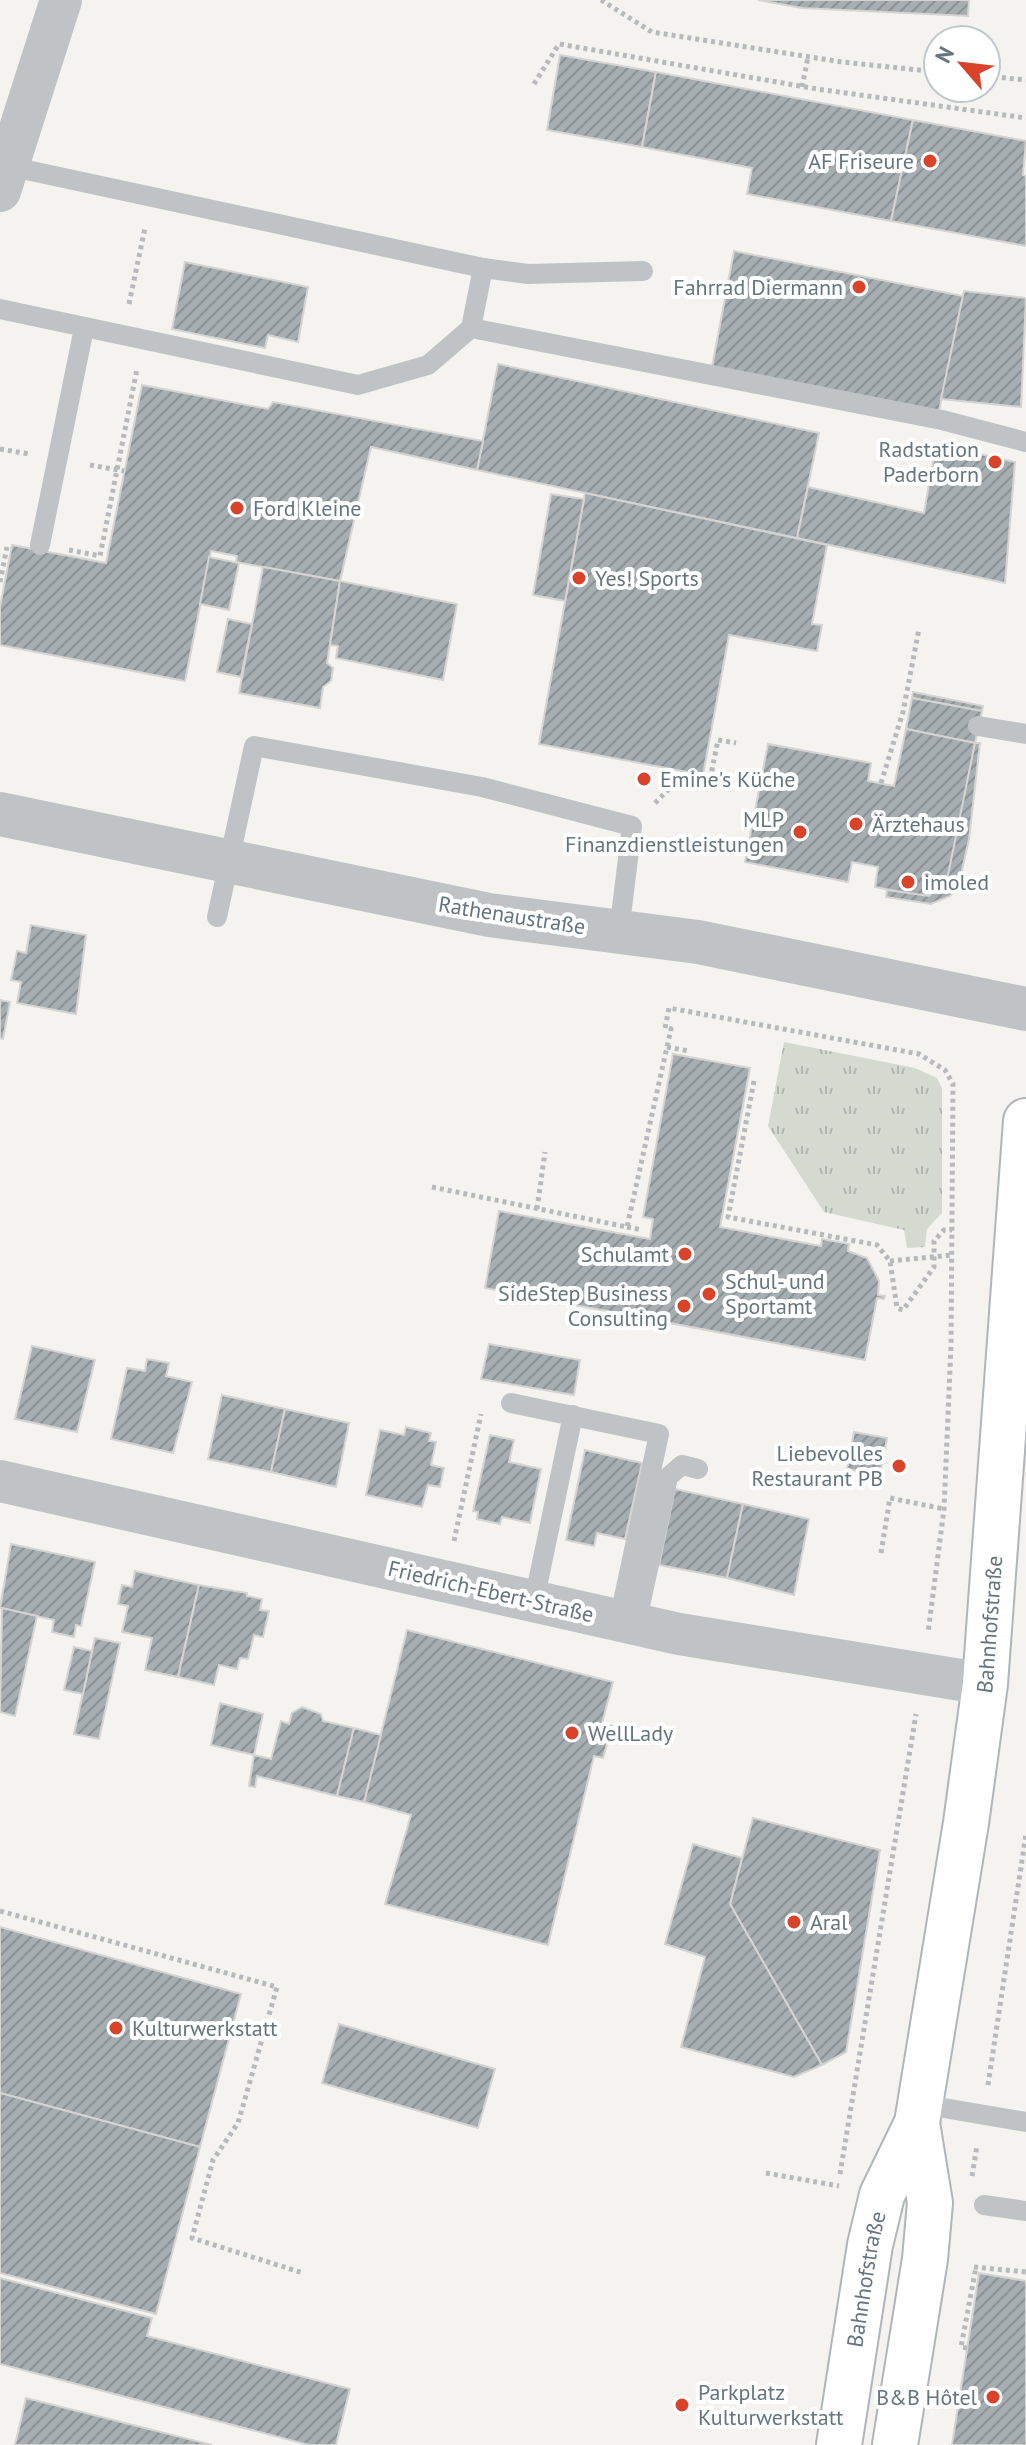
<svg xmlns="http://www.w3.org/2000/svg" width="1026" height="2445" font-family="'PT Sans',sans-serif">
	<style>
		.grass { fill: url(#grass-tufts) }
		.building { fill: url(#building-hatch); stroke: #d5d4d2; stroke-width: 2 }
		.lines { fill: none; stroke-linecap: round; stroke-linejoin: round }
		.secondary-casing { stroke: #afb5b8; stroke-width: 48 }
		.path { stroke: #b7babc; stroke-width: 5; stroke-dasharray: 4 4; stroke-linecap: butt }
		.service { stroke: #bfc3c6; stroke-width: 20 }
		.minor { stroke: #bfc3c6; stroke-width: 42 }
		.tertiary { stroke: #bfc3c6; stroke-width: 44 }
		.secondary { stroke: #fff; stroke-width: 44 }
		.poi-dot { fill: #d9432a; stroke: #fff; stroke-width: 3 }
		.labels { text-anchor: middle; stroke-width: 8; stroke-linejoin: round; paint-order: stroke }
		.poi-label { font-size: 22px; fill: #64757f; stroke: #fff; text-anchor: start }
		.street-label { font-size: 22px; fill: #64757f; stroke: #fff }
	</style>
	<defs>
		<pattern id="grass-tufts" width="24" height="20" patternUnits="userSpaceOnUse" patternTransform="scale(2)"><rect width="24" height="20" fill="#d5dad1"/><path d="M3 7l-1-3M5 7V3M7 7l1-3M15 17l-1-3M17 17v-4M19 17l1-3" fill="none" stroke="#b0b5af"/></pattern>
		<pattern id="building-hatch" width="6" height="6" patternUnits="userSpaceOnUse" patternTransform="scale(2)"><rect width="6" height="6" fill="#a6aeb2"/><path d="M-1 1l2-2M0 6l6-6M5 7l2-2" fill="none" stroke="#8b9296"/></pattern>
	</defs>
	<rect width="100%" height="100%" fill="#f4f3f0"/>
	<path class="grass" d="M784 1042 915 1068 937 1078 942 1088V1213L927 1229 925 1247 907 1248 904 1230 824 1212 768 1126Z"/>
	<g class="building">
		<path d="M758 0H969L968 16 802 8Z"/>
		<path d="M560 55 656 72 642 147 547 130Z"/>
		<path d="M656 72 913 120 891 221 747 194 752 168 642 147Z"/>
		<path d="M913 120 1026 141 1023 175 1026 176V246L891 221Z"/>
		<path d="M734 251 963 296 939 411 712 367Z"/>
		<path d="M185 262 308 287 298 342 268 335 265 348 172 329Z"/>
		<path d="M964 291 1026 298 1021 407 941 399Z"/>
		<path d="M498 364 819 433 797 538 477 470Z"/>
		<path d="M142 385 268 409 273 402 483 441 477 470 371 447 340 581 236 562 237 556 211 551 185 681 0 645V607L12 545 106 563Z"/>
		<path d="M936 444 1015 462 1005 583 797 538 808 487 924 513Z"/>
		<path d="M585 493 827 545 812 624 822 625 817 651 729 635 703 775 539 744Z"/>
		<path d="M551 494 584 499 565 601 533 595Z"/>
		<path d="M209 557 239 563 229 610 200 604Z"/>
		<path d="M263 567 340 581 327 663 333 668 331 681 323 687 320 708 239 693Z"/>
		<path d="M340 581 457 604 443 680 336 658 338 646 330 645Z"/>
		<path d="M228 619 252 624 241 677 217 672Z"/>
		<path d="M913 692 983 706 982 711 912 698Z"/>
		<path d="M912 698 982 711 975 743 906 729Z"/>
		<path d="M906 729 975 743 951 869 937 893 921 896 875 887 878 867 852 862 848 882 745 862 768 744 871 763 868 781 894 786Z"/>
		<path d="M975 743H980L969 839 958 888 950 896 931 904 886 897 887 890 929 896 947 880Z"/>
		<path d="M31 925 86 935 76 1014 17 1003 21 982 11 980 17 951 26 953Z"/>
		<path d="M0 1000 10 1002 3 1039 0 1038Z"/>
		<path d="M673 1054 750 1068 720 1227 821 1246 822 1239 849 1244 848 1251 867 1258 879 1281 878 1295 885 1296 884 1299 877 1298 865 1360 485 1288 499 1211 650 1239 653 1219 643 1217Z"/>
		<path d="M489 1344 580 1360 574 1395 481 1379Z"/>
		<path d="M32 1346 95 1360 77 1432 15 1419Z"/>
		<path d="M147 1359 169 1363 166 1376 192 1382 173 1453 111 1439 127 1368 145 1371Z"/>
		<path d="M222 1395 285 1409 271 1472 208 1459Z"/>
		<path d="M285 1409 349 1423 336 1487 271 1472Z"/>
		<path d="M406 1427 431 1433 429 1441 436 1442 431 1465 444 1468 440 1487 428 1485 422 1507 366 1495 380 1430 404 1435Z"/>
		<path d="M854 1432 887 1438 880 1475 847 1469Z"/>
		<path d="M490 1435 514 1440 509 1462 541 1469 530 1523 502 1517 500 1524 477 1519 478 1512 473 1511Z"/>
		<path d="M585 1450 642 1463 625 1539 597 1533 594 1546 566 1540Z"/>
		<path d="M675 1489 743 1504 727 1578 659 1565Z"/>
		<path d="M743 1504 809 1519 794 1595 727 1578Z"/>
		<path d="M11 1544 95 1562 81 1626 76 1625 74 1637 52 1632 54 1620 0 1608Z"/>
		<path d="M135 1571 199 1585 178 1677 145 1670 152 1638 122 1632 128 1606 118 1604 122 1585 132 1587Z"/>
		<path d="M199 1585 247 1593V1596L262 1599 260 1610 269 1611 263 1637 254 1635 248 1659 240 1658 237 1669 219 1665 214 1685 178 1677Z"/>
		<path d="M2 1608 37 1616 15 1716 0 1712Z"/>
		<path d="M407 1630 613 1682 602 1723 612 1726 603 1758 594 1756 548 1945 385 1904 411 1815 364 1802Z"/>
		<path d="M95 1638 120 1643 99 1739 74 1734Z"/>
		<path d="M74 1647 92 1651 83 1694 64 1690Z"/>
		<path d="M220 1703 263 1714 254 1755 211 1745Z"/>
		<path d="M302 1707 321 1714 323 1721 354 1728 337 1796 257 1776 255 1787 249 1786 254 1755 271 1759 281 1721 289 1724 292 1713Z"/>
		<path d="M354 1728 381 1735 364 1802 337 1796Z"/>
		<path d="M753 1818 880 1850 846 2052 822 2065 730 1904Z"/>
		<path d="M693 1844 742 1858 730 1904 822 2065 794 2077 681 2047 705 1957 665 1944Z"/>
		<path d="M0 1927 241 1994 200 2147 0 2093Z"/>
		<path d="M339 2024 495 2069 478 2128 322 2083Z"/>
		<path d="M0 2093 200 2147 156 2314 0 2273Z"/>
		<path d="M979 2273 1026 2281V2445H952Z"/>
		<path d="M0 2278 152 2318 147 2336 350 2389 336 2445H309L0 2364Z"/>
		<path d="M26 2398 212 2445H15Z"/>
	</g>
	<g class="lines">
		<g class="secondary-casing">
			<g id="secondary">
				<path id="s1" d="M839 2445 870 2245 882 2195 917 2123 966 1823 985 1684 1026 1121"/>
				<path d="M895 2445 925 2259 930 2203 917 2123"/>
			</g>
		</g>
		<g class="path">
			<path d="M601 0 652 32 842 62 938 72"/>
			<path d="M986 76 1026 80"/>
			<path d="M534 84 559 44 817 89 1026 118"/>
			<path d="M802 87 808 57"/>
			<path d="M129 304 145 228"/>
			<path d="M0 449 29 454"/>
			<path d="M90 465 124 471"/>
			<path d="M69 550 100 556 137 369"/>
			<path d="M0 582 7 547"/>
			<path d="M881 783 903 712 919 629"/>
			<path d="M655 803 675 783 708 789 718 740 736 743"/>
			<path d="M667 1047 689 1051"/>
			<path d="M754 1081 728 1217 877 1245 890 1261 897 1308 903 1310 934 1267V1241L944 1230H952"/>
			<path d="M432 1187 627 1227 671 1029 665 1028 669 1008 919 1054 945 1070 953 1084 951 1346 944 1509 928 1633"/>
			<path d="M537 1209 545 1152"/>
			<path d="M627 1227 642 1230"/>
			<path d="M890 1261 952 1255"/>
			<path d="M454 1541 481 1414"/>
			<path d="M881 1553 890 1498 944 1509"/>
			<path d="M0 1911 277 1987 238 2123 213 2160 192 2238 303 2273"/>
			<path d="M988 2085 1026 1834"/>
			<path d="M766 2173 839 2186"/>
			<path d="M840 2174 916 1714"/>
			<path d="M972 2176 977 2146"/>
			<path d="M974 2267 1026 2272"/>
			<path d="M967 2348 961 2347 976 2267"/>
		</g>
		<g class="service">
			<path d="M8 166 483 268 471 328"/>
			<path d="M483 268 528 274 643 271"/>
			<path d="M0 309 358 385 428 365 471 328 942 420 1026 442"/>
			<path d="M40 545 84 328"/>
			<path d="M978 726 1026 734"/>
			<path d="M217 917 254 746 482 787 632 826 619 932"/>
			<path d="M511 1403 659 1434 619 1620"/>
			<path d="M534 1601 573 1415"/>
			<path d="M636 1624 668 1477 682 1465 698 1469"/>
			<path d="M920 2104 1026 2122"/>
			<path d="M984 2205 1026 2211"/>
		</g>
		<g class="minor">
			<path d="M0 191 61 0"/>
			<path d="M0 1481 679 1634 985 1684"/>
		</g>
		<path class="tertiary" d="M0 814 489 915 698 942 1026 1009"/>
		<use href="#secondary" class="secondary"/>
	</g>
	<g class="poi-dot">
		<circle cx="930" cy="161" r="8"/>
		<circle cx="859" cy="287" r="8"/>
		<circle cx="995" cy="462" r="8"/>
		<circle cx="237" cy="508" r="8"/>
		<circle cx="579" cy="578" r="8"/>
		<circle cx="644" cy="779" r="8"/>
		<circle cx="856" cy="824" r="8"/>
		<circle cx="800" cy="832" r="8"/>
		<circle cx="908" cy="882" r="8"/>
		<circle cx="685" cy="1254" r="8"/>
		<circle cx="709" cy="1294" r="8"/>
		<circle cx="684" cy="1306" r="8"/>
		<circle cx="899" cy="1466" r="8"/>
		<circle cx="572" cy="1733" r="8"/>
		<circle cx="794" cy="1922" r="8"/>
		<circle cx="116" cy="2028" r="8"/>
		<circle cx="993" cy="2397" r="8"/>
		<circle cx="682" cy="2405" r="8"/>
	</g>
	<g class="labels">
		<g class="poi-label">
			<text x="914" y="169" text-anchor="end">AF Friseure</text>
			<text x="843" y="295" text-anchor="end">Fahrrad Diermann</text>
			<text x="979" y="457" text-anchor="end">Radstation<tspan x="979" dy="25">Paderborn</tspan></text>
			<text x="253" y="516">Ford Kleine</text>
			<text x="595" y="586">Yes! Sports</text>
			<text x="660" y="787">Emine's Küche</text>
			<text x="784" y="827" text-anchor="end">MLP<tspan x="784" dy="25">Finanzdienstleistungen</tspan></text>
			<text x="872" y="832">Ärztehaus</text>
			<text x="924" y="890">imoled</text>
			<text x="669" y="1262" text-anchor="end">Schulamt</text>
			<text x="725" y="1289">Schul- und<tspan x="725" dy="25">Sportamt</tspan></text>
			<text x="668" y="1301" text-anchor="end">SideStep Business<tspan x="668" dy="25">Consulting</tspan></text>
			<text x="883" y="1461" text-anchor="end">Liebevolles<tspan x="883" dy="25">Restaurant PB</tspan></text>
			<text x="588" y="1741">WellLady</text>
			<text x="810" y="1930">Aral</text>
			<text x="132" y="2036">Kulturwerkstatt</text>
			<text x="698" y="2400">Parkplatz<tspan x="698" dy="25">Kulturwerkstatt</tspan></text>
			<text x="977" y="2405" text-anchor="end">B&amp;B Hôtel</text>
		</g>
		<g class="street-label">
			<text transform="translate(512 915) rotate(9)" y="8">Rathenaustraße</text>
			<text transform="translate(491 1591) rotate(13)" y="8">Friedrich-Ebert-Straße</text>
			<text dy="8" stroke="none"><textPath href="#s1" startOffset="838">Bahnhofstraße</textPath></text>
			<text dy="8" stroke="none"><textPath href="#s1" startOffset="168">Bahnhofstraße</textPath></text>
		</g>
	</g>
	<g transform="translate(962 64) rotate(298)"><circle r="38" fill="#ffffff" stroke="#c1c8cc" stroke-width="2"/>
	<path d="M0-6L14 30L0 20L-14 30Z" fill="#d9432a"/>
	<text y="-12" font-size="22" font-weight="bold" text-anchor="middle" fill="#64757f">N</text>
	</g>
</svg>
